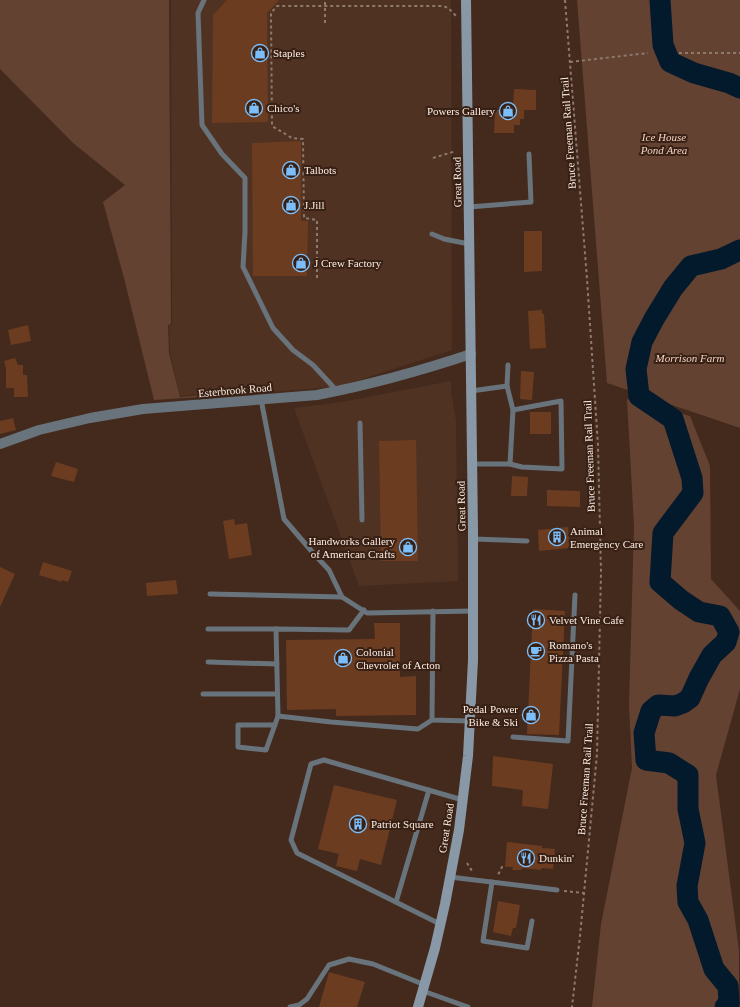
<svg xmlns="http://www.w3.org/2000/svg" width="740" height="1007" font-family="'Times New Roman',serif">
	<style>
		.built { fill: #503222 }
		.green { fill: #634231 }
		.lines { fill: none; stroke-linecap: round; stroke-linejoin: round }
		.river { stroke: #03192c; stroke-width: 21 }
		.building { fill: #6c3c20 }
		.path { stroke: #8e796d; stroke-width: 2; stroke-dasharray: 3 3; stroke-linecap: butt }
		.lane { stroke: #69737c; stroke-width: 5 }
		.street { stroke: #69737c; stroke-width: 10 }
		.secondary { stroke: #8898a7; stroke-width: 10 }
		.labels { text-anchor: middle; stroke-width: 4; stroke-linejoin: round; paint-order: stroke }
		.poi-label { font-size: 11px; fill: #fcece3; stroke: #382014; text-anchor: start }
		.street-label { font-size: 11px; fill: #fcece3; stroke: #382014 }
		.park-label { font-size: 11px; font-style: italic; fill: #f4d3c2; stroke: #382014 }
	</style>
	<rect width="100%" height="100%" fill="#432a1d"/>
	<g class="built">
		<path d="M171 0H451L452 350 341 386 260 393 259 389 180 396 170 353 169 325H172Z"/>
		<path d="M451 381V391L456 420 458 581 359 586 294 408 342 402Z"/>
	</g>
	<g class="green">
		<path d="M0 0H169L171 324 168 325 169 353 180 397 259 390 260 393 154 400 124 278 103 202 125 185 73 143 0 69Z"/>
		<path d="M577 0H740V428L607 383Z"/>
		<path d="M627 399 690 416 710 466 711 579 740 611V689L716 775 739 951V1007H592L601 924 632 768 629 705 634 526Z"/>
	</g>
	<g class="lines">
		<g class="river">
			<path d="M660 0 663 45 670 62 694 73 729 83 740 88"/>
			<path d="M725 1007 729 1003 728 986 714 969 698 920 688 902 687 886 695 843 688 809V775L669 763 646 760 644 733 651 711 658 705 675 706 683 703 690 698 699 678 712 655 726 642 729 632 720 616 699 612 681 600 660 582 663 533 693 493 692 478 673 419 639 396 636 369 642 342 654 319 673 288 691 266 721 259 740 250"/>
		</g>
	</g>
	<g class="building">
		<path d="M227 0H279L267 13 268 122 212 123 213 15Z"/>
		<path d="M514 89 536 90V110H524V119H520V125H514V133H494L495 110H502V104H513Z"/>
		<path d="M301 141V221H308L307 276H253L252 143Z"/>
		<path d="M524 231H542V271L524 272Z"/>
		<path d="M542 310V314H544L546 348 530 349 528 311Z"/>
		<path d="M28 325 31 341 11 345 8 330Z"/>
		<path d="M15 358 18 365H23V375H27L28 397H14V388H6V368L4 361Z"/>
		<path d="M521 371 534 372 532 400 520 399Z"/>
		<rect x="530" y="412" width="21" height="22"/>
		<path d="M13 418 16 430 0 434V421Z"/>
		<path d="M416 440 418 561H381L379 441Z"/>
		<path d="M56 462 78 469 74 482 51 476Z"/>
		<path d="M512 476 528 477 527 496H511Z"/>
		<path d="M547 490 580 491V507L547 506Z"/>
		<path d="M234 519 235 525 247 523 252 555 229 559 223 521Z"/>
		<path d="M568 527 570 548 539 551 538 530Z"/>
		<path d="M43 562 72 571 68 582 62 580V582L39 575Z"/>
		<path d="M0 567 15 574 0 607Z"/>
		<path d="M176 580 178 594 147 596 146 583Z"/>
		<path d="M533 609 565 611 559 735 527 734Z"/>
		<path d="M374 623H400V677L416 676V715L336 716V709L287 710 286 640 375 639Z"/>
		<path d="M493 756 553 764 548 809 522 806 523 790 492 786Z"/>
		<path d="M334 785 397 800 381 865 360 859 357 871 336 866 339 854 318 849Z"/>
		<path d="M507 842 542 846V848L555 849 553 869 541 868V870L522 868 521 870H512L513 867H505Z"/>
		<path d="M498 901 520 905 516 928H513L511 936 493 932Z"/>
		<path d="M329 972 365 982 357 1007H319Z"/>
	</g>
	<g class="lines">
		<g class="path">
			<path d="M565 0 587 279 598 445 601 572 597 754 580 936 572 1007"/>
			<path d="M325 2V25"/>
			<path d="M679 53H740"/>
			<path d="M570 62 648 53"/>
			<path d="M433 158 456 151"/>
			<path d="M317 278V220L304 218 303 139 292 138 272 126 271 13 277 6H440C448 6 451 11 456 16"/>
			<path d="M467 863 472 871H474"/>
			<path d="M498 874 499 873 503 865"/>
			<path d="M564 891 584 893"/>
		</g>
		<g class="lane">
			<path d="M204 0 198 13 202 125 222 154 245 178V232L243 267 273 328 293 350 313 365 337 391"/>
			<path d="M469 207 531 202 529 154"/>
			<path d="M432 234 444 239 469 244"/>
			<path d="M508 365 507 386 513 410 510 464"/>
			<path d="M471 391 507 386"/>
			<path d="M261 399 284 519 314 554 329 570 342 597 367 613 473 611"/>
			<path d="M360 423 362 520"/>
			<path d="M472 464H510L522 467 562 469 561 401 513 410"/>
			<path d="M473 539 527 541"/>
			<path d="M210 594 342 597"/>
			<path d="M364 610 349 630 276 629 278 716 331 722 418 729 432 720"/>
			<path d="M433 611 432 720 470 721"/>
			<path d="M208 629H276"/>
			<path d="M208 662 277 664"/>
			<path d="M203 694H277"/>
			<path d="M275 725H238V747L266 750 278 716"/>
			<path d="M513 737 568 741 575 595"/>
			<path d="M450 877 557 890"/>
			<path d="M492 882 483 941 527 948 532 921"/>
			<path d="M396 902 429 790"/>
			<path d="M440 924 297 853 291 840 311 764 324 760 463 800"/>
			<path d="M423 991 468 1007"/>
			<path d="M290 1007 299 1005 307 999 329 965 349 959 373 964 425 985"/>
		</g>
		<path class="street" d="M0 444 39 430 90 418 143 409 317 395C369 385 420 371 471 354"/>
		<path class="secondary" d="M418 1007 435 948 445 904 459 830 468 756 473 660V531L466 0"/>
	</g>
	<defs>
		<g id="shop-ring" transform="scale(0.9)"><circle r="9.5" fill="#382014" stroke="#7cbef9" stroke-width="1.5"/><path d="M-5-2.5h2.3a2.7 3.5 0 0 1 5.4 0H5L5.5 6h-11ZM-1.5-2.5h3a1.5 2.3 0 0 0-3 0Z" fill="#7cbef9"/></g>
		<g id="building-ring" transform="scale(0.9)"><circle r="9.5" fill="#382014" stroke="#7cbef9" stroke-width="1.5"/><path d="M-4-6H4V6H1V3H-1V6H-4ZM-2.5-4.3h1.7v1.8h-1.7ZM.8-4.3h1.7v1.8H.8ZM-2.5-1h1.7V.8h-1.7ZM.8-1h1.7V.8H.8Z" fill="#7cbef9"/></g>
		<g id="restaurant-ring" transform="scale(0.9)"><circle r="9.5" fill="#382014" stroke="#7cbef9" stroke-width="1.5"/><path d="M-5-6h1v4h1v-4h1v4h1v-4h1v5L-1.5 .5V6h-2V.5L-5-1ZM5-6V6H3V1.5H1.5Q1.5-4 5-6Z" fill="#7cbef9"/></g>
		<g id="cafe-ring" transform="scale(0.9)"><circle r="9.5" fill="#382014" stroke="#7cbef9" stroke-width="1.5"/><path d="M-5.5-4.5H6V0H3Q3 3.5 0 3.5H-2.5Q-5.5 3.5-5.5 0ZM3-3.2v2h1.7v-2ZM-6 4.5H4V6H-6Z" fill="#7cbef9"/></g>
	</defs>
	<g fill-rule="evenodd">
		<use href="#shop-ring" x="260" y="53"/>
		<use href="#shop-ring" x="254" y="108"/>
		<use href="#shop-ring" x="508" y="111"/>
		<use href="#shop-ring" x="291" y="170"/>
		<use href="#shop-ring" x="291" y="205"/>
		<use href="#shop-ring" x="301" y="263"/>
		<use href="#building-ring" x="557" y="537"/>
		<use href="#shop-ring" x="408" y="547"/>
		<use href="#restaurant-ring" x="536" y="620"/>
		<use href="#cafe-ring" x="536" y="651"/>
		<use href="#shop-ring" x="343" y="658"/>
		<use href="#shop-ring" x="531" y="715"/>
		<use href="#building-ring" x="358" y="824"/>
		<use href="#restaurant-ring" x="526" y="858"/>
	</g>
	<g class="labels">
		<g class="poi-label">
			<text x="273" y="57">Staples</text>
			<text x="267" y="112">Chico's</text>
			<text x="495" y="115" text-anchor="end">Powers Gallery</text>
			<text x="304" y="174">Talbots</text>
			<text x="304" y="209">J.Jill</text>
			<text x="314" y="267">J Crew Factory</text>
			<text x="570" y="535">Animal<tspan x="570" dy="13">Emergency Care</tspan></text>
			<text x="395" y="545" text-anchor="end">Handworks Gallery<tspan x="395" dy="13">of American Crafts</tspan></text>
			<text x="549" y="624">Velvet Vine Cafe</text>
			<text x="549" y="649">Romano's<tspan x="549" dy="13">Pizza Pasta</tspan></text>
			<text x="356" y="656">Colonial<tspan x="356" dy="13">Chevrolet of Acton</tspan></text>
			<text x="518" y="713" text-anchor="end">Pedal Power<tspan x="518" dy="13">Bike &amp; Ski</tspan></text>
			<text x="371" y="828">Patriot Square</text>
			<text x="539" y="862">Dunkin'</text>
		</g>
		<g class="street-label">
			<text transform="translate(568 133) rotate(-94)" y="4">Bruce Freeman Rail Trail</text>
			<text transform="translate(457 182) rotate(-91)" y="4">Great Road</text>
			<text transform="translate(235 390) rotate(-5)" y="4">Esterbrook Road</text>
			<text transform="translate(589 456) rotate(-92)" y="4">Bruce Freeman Rail Trail</text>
			<text transform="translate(461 506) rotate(-91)" y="4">Great Road</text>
			<text transform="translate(585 779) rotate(-86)" y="4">Bruce Freeman Rail Trail</text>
			<text transform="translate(446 828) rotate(-81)" y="4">Great Road</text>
		</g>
		<g class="park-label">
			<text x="664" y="141">Ice House<tspan x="664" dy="13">Pond Area</tspan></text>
			<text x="690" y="362">Morrison Farm</text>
		</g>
	</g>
</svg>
